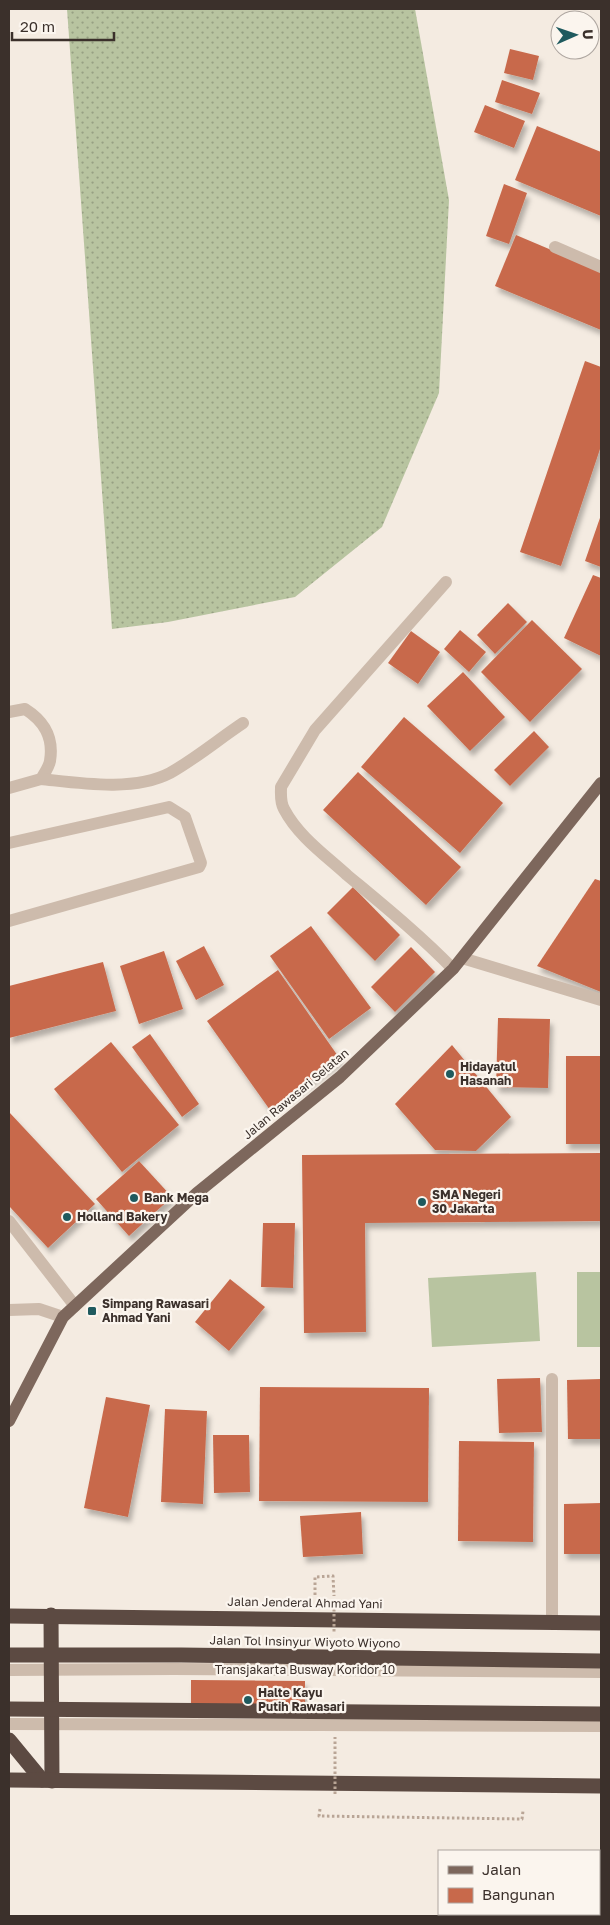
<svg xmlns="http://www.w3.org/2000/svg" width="610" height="1925" font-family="'Golos Text',sans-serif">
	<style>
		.grass { fill: url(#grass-dots) }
		.pitch { fill: #b8c4a0 }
		.building { fill: #c8694b; filter: url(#shadow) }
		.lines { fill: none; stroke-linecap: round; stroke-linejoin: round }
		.path { stroke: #b9a596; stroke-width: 3; stroke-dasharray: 2.5 2.5; stroke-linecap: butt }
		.minor { stroke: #cdbbac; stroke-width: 12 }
		.major { stroke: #7d675c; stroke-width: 12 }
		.highway { stroke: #5c4a42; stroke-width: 15 }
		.path-bridge { stroke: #b9a596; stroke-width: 3; stroke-dasharray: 2.5 2.5; stroke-linecap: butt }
		.highway-bridge { stroke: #5c4a42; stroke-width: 15 }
		.poi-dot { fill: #1f5a5e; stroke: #fbf5ee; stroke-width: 2 }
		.labels { text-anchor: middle; stroke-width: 4.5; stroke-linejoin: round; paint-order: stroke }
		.poi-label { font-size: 12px; font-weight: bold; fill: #3b302b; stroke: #fbf5ee; text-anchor: start }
		.street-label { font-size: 12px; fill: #3b302b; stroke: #fbf5ee }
	</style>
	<defs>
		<pattern id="grass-dots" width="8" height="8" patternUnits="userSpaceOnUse" patternTransform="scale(1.25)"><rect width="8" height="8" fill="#b8c4a0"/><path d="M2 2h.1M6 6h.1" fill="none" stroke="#97a083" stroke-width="1.8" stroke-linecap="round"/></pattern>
		<filter id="shadow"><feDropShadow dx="3" dy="5.5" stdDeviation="2.5" flood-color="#0004"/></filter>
	</defs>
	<rect width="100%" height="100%" fill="#f4ebe1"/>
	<path class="grass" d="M67 9H415L449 200 439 393 382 527 295 597 168 622 112 629Z"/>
	<g class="pitch">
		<path d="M536 1272 540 1341 432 1347 428 1278Z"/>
		<rect x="577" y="1272" width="24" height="75"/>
	</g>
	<g class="building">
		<path d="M510 49 539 56 533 80 504 73Z"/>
		<path d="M502 80 540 93 532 114 495 102Z"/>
		<path d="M485 105 525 121 514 148 474 132Z"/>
		<path d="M537 126 601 152V216L515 180Z"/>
		<path d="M504 184 527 193 509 244 486 236Z"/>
		<path d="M516 235 601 271V330L495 286Z"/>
		<path d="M585 361 601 367V446L561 566 520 552Z"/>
		<path d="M601 515V567L585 561Z"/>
		<path d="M593 575 601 578V656L564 638Z"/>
		<path d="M508 603 527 622 495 654 477 635Z"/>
		<path d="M532 620 582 669 530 722 481 672Z"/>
		<path d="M460 630 486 652 469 672 444 649Z"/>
		<path d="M411 631 440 652 418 684 388 663Z"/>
		<path d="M463 672 505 717 470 751 427 706Z"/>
		<path d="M404 717 503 803 460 853 361 767Z"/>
		<path d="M534 731 549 747 510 786 494 770Z"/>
		<path d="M358 772 461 867 426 905 323 810Z"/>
		<path d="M595 879 601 881V992L537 966Z"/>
		<path d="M353 887 400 935 375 961 327 913Z"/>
		<path d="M311 926 371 1008 329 1039 270 956Z"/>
		<path d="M204 946 224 985 196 1000 176 961Z"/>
		<path d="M411 947 435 972 395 1012 371 987Z"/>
		<path d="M164 951 183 1009 139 1024 120 966Z"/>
		<path d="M103 962 116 1011 9 1038V986Z"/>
		<path d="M278 970 340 1059 270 1110 207 1021Z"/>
		<path d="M498 1018 550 1019 548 1088 496 1087Z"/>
		<path d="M150 1034 199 1104 182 1117 132 1047Z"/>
		<path d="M111 1042 179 1125 122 1172 54 1089Z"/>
		<path d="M452 1045 511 1117 476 1151 435 1150 395 1104Z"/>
		<rect x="566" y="1056" width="35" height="88"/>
		<path d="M9 1112 95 1204 48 1248 9 1206Z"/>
		<path d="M601 1153V1221L365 1223 366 1332 304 1333 302 1155Z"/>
		<path d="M139 1161 172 1197 129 1236 96 1199Z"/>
		<path d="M263 1223H295L293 1288 261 1287Z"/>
		<path d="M230 1279 265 1307 229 1351 195 1322Z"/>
		<path d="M540 1378 542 1432 499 1433 497 1379Z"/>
		<path d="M601 1379V1439H568L567 1380Z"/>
		<path d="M260 1387 429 1388 428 1502 259 1501Z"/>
		<path d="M106 1397 150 1405 128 1517 84 1508Z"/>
		<path d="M165 1409 207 1411 203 1504 161 1502Z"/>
		<path d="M213 1435H249L250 1492 214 1493Z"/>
		<path d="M459 1441 534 1442 533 1542 458 1541Z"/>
		<path d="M601 1503V1554H564V1504Z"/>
		<path d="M361 1512 363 1554 303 1557 300 1516Z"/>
		<path d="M191 1680 305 1681V1707L191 1706Z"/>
	</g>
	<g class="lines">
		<g class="path">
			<path d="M315 1595V1577L333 1576 334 1596"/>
			<path d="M320 1809 319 1816 522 1819 523 1811"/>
		</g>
		<g class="minor">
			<path d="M555 247 601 267"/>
			<path d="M446 582 315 730 281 787C281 794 280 802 284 809 298 836 325 855 347 875 383 905 420 935 453 969"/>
			<path d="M9 712 25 709C44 721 54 737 50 761 49 767 44 774 41 779L9 788"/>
			<path d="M41 779C79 783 134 792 170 773 195 759 219 739 243 723"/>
			<path d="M9 843 169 807 185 817 201 863 199 867 9 921"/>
			<path d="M462 958 601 1000"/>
			<path d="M9 1221 75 1306"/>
			<path d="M9 1310 39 1309 63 1317"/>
			<path d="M552 1379V1622"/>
			<path d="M9 1670 173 1669 601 1672"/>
			<path d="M9 1724 601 1726"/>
		</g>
		<path class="major" d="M9 1421 63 1317 197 1193 340 1077 453 969 601 783"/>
		<g class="highway">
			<path d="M51 1615 52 1781"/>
			<path d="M9 1616 601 1623"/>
			<path d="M9 1740 42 1780"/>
			<path d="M9 1780 601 1786"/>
		</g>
		<g class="path-bridge">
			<path d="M334 1604V1633"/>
			<path d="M335 1794V1737"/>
		</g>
		<g class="highway-bridge">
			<path d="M9 1655H181L601 1661"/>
			<path d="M9 1709 601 1714"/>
		</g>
	</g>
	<g class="poi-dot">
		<circle cx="450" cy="1074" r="5"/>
		<circle cx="134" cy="1198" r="5"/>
		<circle cx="422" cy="1202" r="5"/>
		<circle cx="67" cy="1217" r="5"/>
		<rect x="87" y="1306" width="10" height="10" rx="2.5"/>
		<circle cx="248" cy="1700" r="5"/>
	</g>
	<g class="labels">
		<g class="poi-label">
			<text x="460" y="1071">Hidayatul<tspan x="460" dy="14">Hasanah</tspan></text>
			<text x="432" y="1199">SMA Negeri<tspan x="432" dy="14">30 Jakarta</tspan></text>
			<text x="144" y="1202">Bank Mega</text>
			<text x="77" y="1221">Holland Bakery</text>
			<text x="102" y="1308">Simpang Rawasari<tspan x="102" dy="14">Ahmad Yani</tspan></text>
			<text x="258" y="1697">Halte Kayu<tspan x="258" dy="14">Putih Rawasari</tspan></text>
		</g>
		<g class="street-label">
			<text transform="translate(296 1094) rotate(-40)" y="4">Jalan Rawasari Selatan</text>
			<text transform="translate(305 1603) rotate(1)" y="4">Jalan Jenderal Ahmad Yani</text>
			<text transform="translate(305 1642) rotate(1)" y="4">Jalan Tol Insinyur Wiyoto Wiyono</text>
			<text x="305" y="1674">Transjakarta Busway Koridor 10</text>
		</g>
	</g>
	<rect width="610" height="1925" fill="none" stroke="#3b302b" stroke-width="20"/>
	<rect x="438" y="1850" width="162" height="65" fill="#fbf5ee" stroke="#aea6a0"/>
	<rect x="448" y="1866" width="25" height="8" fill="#7d675c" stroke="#aea6a0"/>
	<text x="482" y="1875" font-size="15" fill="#3b302b">Jalan</text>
	<rect x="448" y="1888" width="25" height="15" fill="#c8694b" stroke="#aea6a0"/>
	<text x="482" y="1900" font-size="15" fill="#3b302b">Bangunan</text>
	<g transform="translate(575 35) rotate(88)"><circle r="24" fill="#fbf5ee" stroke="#aea6a0"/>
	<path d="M0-4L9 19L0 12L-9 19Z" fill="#1f5a5e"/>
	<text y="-8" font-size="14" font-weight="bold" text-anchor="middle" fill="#3b302b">U</text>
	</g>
	<path d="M12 32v8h102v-8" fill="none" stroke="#3b302b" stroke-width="2.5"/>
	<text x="20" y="32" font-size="15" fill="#3b302b" stroke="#fbf5ee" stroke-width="4" paint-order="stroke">20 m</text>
</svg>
